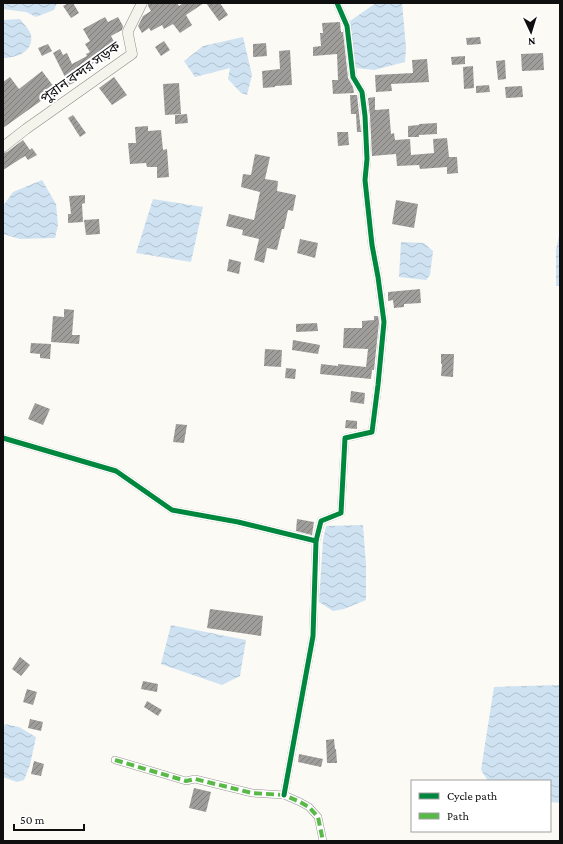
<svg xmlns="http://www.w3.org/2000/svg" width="563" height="844" font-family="'Crimson Pro','Noto Sans Bengali',serif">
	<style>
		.water { fill: url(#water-waves) }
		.building { fill: url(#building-hatch) }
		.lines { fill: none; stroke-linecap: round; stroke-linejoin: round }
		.street-casing { stroke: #959593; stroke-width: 8 }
		.secondary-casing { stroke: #8c8b89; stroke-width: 11 }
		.street { stroke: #fefefe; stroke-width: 7 }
		.secondary { stroke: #f4f4ec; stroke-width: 10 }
		.quiet { stroke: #58b947; stroke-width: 4; stroke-dasharray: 8 4; stroke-linecap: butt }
		.cycleway-casing { stroke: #fff; stroke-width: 8 }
		.cycleway { stroke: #00873e; stroke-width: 5 }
		.labels { text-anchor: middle; stroke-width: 4; stroke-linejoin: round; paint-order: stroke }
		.street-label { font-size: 14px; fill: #0f0f0f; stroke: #fff }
	</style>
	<defs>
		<pattern id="water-waves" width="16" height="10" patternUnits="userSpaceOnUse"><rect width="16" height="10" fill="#cee2f2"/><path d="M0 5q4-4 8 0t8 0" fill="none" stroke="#b0c1ce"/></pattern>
		<pattern id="building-hatch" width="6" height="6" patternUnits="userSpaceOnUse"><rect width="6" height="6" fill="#9f9d9a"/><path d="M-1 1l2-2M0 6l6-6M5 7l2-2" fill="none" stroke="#807e7c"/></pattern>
	</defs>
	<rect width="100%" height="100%" fill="#fbfaf5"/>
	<g class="water">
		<path d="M3 3H57L54 10 36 17 26 12 3 9Z"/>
		<path d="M376 3H402L406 48 405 62 374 70 356 68 350 21Z"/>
		<path d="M20 19C23 23 30 30 31 35 34 52 16 58 3 58V20Z"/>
		<path d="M243 37 252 75 247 95 241 93 228 79 230 68 195 77 184 61 203 46Z"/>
		<path d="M42 180 56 204 58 225 55 238 20 239 3 234V206L13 192Z"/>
		<path d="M153 199 203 207 191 262 136 253Z"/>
		<path d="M560 231V286H556V250Z"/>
		<path d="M401 242 424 243 433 251 430 275 426 280 399 277Z"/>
		<path d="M363 525 366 565V600L344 609 333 611 319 602 323 540 326 526Z"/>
		<path d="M171 625 246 640 240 676 222 685 161 664Z"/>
		<path d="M560 685V803L550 802V781H488L481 770 494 687Z"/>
		<path d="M5 724 19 727 36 737 30 765 24 780 17 782 3 777V729Z"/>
	</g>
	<g class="building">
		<path d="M68 3H73L79 13 71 18 63 6Z"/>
		<path d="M148 3H177L179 6 184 3H204L186 15 192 25 180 33 173 24 164 29 162 25 151 31 149 28 142 33 138 26 143 16 151 11 148 6Z"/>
		<path d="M206 3H220L228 15 219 21Z"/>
		<path d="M105 17 108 22 118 17 123 26 122 30 111 36 118 49 105 55 107 59 100 63 99 61 75 73 79 80 69 85 53 53 60 49 63 55 67 53 72 64 87 56 86 54 90 52 85 44 90 41 83 29Z"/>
		<path d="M340 22 341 32H343L348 78 353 87 354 93 333 94 332 80H338L337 54 313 56V47L321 46 320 33H323L322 23Z"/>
		<path d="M480 37 481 44 467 45 466 38Z"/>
		<path d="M164 41 170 50 161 56 155 47Z"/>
		<path d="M266 43 267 56 253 57V44Z"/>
		<path d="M48 44 52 51 42 56 38 48Z"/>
		<path d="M290 50 292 85 275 86V87L263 88 262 71 280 69 279 51Z"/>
		<path d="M543 53 544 70 522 71 521 54Z"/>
		<path d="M465 56V64L452 65 451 57Z"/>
		<path d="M427 59 429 82 391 84 392 91 376 92 375 75 413 73 412 60Z"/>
		<path d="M505 60 506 79 498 80 496 61Z"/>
		<path d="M473 66 474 88 464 89 463 67Z"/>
		<path d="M42 71 57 91 46 99 45 98 3 128V82L10 77 19 89Z"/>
		<path d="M114 77 127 95 112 105 99 88Z"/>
		<path d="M179 83 181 114 165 115 163 84Z"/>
		<path d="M489 85 490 92 476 93V86Z"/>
		<path d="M522 86 523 97 506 98 505 87Z"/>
		<path d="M350 95H357L361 132H357L356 114H351Z"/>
		<path d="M375 97V110L389 109 391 134 394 133 395 140 410 139 411 155 434 153 433 139 447 138 449 157H457L458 173 447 174V167L420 169 419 165 397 166 396 154 372 156 370 116 368 98Z"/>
		<path d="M187 114 188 123 175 124V115Z"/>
		<path d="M73 115 86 133 80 137 68 118Z"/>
		<path d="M437 123V134L419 135V137H408V126L419 125V124Z"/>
		<path d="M148 126V131L161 130 163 150 167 149 169 177 157 178V167H147L146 163 130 164 128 143H136L135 127Z"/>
		<path d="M337 132H348L349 145 338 146Z"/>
		<path d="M23 140 30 150 32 148 37 155 28 160 25 156 3 170V153L7 152Z"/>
		<path d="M255 154 270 157 265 179 278 181 277 191 296 195 293 211 288 210 284 229H282L277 250 267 248 264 263 254 260 259 239 242 235 243 230 226 226 229 214 254 220 260 192 241 187 243 174 251 175Z"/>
		<path d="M85 195V203L82 204 83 222 68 223V214H71L69 196Z"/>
		<path d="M396 200 418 204 414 228 392 224Z"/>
		<path d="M99 219 100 234 86 235 84 220Z"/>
		<path d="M300 239 318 243 315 258 297 253Z"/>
		<path d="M229 259 241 262 239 274 227 271Z"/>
		<path d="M420 289 421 303 404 304V307L394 308 393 300 388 301V292Z"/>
		<path d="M64 309 74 310 72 335H80L79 344 51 342 53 316 64 317Z"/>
		<path d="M374 316H378L379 322 374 370H372L371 379 320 374 321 364 338 366V364L366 367 368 349 343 348 344 328H362V321L374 320Z"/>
		<path d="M317 323 318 331 296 332V324Z"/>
		<path d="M293 340 320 345 318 354 292 350Z"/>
		<path d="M31 343 51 344 50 359 40 358V354L30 353Z"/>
		<path d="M265 349 282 350 281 367 264 366Z"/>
		<path d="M441 354H454L453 377 441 376 442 364H441Z"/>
		<path d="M286 368 296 369 295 379 285 378Z"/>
		<path d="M351 391 365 393 364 404 350 402Z"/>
		<path d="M35 403 50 409 43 425 28 419Z"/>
		<path d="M346 420 357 421V429L345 428Z"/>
		<path d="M176 424 187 425 184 443 173 442Z"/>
		<path d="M297 519 314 522 312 535 296 531Z"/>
		<path d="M210 609 263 616 261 636 207 628Z"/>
		<path d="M20 657 30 665 21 676 12 669Z"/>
		<path d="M143 681 158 684 157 692 141 689Z"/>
		<path d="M27 689 37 692 33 705 23 702Z"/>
		<path d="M147 701 162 710 158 716 144 707Z"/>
		<path d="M30 719 43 722 41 731 28 728Z"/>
		<path d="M334 739 335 749H336L337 763H327L326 740Z"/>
		<path d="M299 754 323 759 321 767 298 762Z"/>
		<path d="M34 761 44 764 41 776 31 774Z"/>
		<path d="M194 788 211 792 206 812 189 808Z"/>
	</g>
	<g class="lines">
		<g class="street-casing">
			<g id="street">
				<path d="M3 438 116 471 172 510 238 522 316 541"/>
				<path d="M115 760 186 781 195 779 252 793 284 795 300 802 309 807 318 817 323 841"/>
				<path d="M284 795 313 636 316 541 321 521 341 513 345 438 372 432 378 385 384 322 378 277 372 245 365 180 367 159 365 116 362 92 353 77 347 26 337 3"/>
			</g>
		</g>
		<g class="secondary-casing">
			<path id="secondary" d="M3 147 26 129 132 54 128 34V31L142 3"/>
		</g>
		<use href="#street" class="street"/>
		<use href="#secondary" class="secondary"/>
		<path class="quiet" d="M115 760 186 781 195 779 252 793 284 795 300 802 309 807 318 817 323 841"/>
		<g class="cycleway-casing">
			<g id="cycleway">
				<path d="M3 438 116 471 172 510 238 522 316 541"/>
				<path d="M284 795 313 636 316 541 321 521 341 513 345 438 372 432 378 385 384 322 378 277 372 245 365 180 367 159 365 116 362 92 353 77 347 26 337 3"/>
			</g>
		</g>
		<use href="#cycleway" class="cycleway"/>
	</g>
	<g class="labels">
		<g class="street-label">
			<text transform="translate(80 72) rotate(-36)" y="5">পুরান বন্দর সড়ক</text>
		</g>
	</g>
	<rect width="563" height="844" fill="none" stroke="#0f0f0f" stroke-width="8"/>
	<rect x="411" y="780" width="140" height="52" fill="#ffffff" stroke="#9f9f9f"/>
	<rect x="419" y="793" width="20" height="6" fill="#00873e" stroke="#9f9f9f"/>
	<text x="447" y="800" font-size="12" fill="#0f0f0f">Cycle path</text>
	<rect x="419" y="813" width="20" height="6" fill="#58b947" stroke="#9f9f9f"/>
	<text x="447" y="820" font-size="12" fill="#0f0f0f">Path</text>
	<g transform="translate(531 32) rotate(176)" stroke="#ffffff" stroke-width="3" paint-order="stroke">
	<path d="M0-3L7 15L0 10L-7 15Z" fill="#0f0f0f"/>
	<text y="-6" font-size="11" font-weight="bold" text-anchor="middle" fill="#0f0f0f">N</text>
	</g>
	<path d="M14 824v6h70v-6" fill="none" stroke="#0f0f0f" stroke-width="2"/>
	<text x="20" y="824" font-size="12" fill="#0f0f0f" stroke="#ffffff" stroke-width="3" paint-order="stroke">50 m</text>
</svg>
